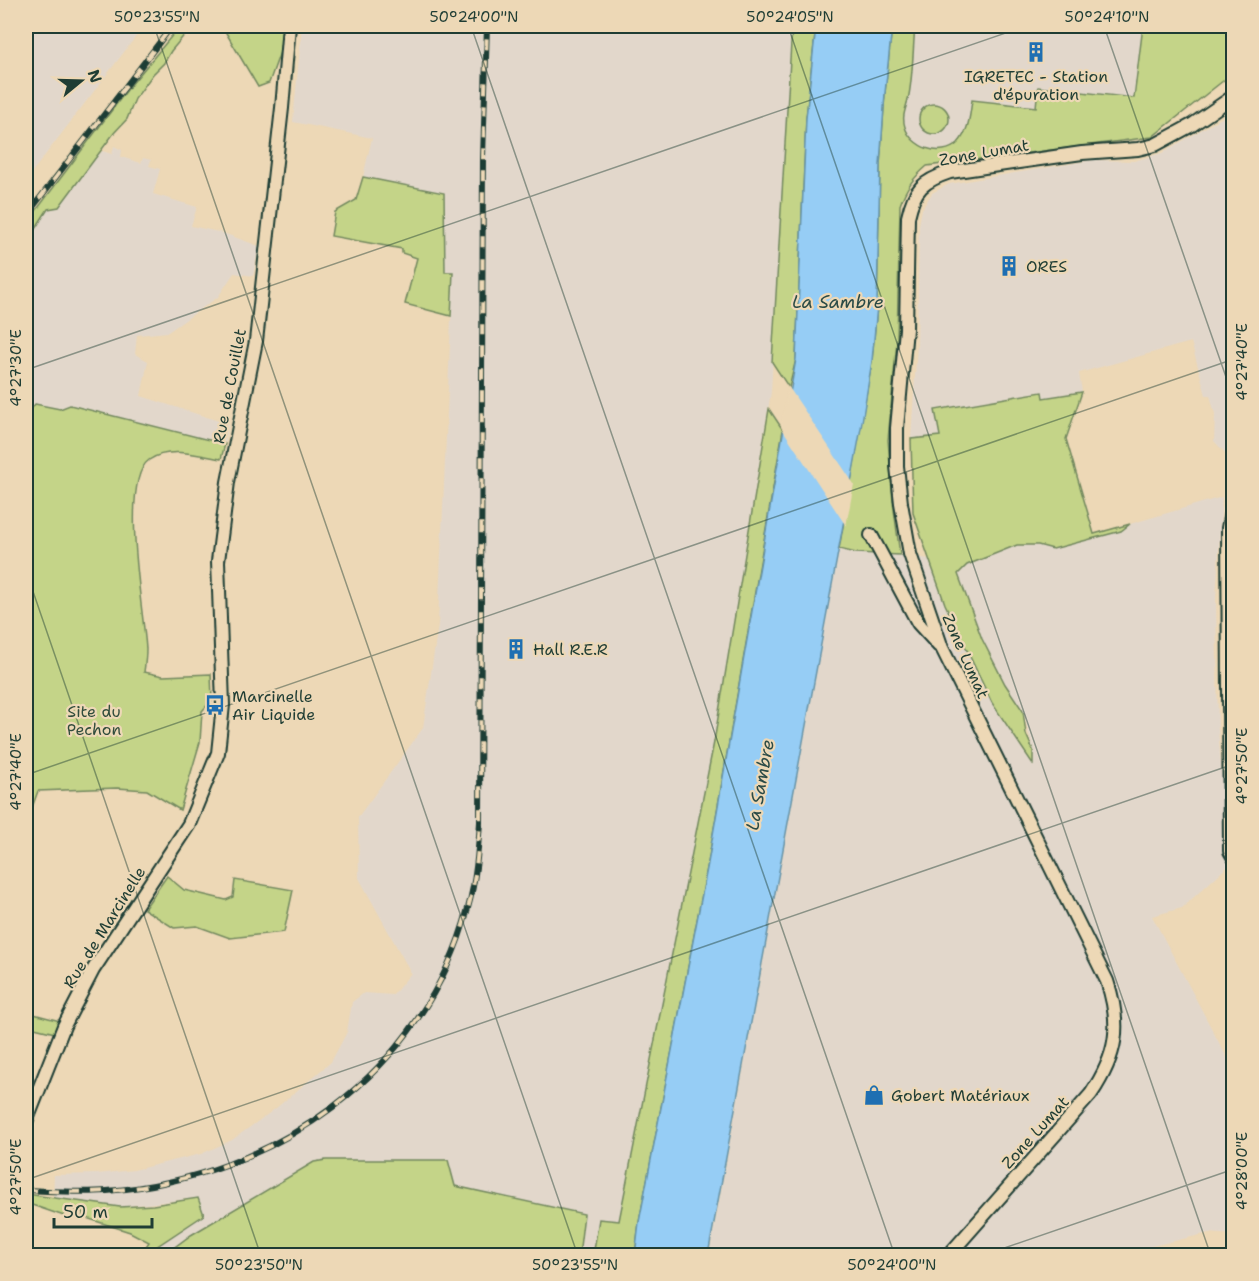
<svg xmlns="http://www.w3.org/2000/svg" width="1259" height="1281" font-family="'Shantell Sans',sans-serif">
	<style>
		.built { fill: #e2d7cb }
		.green { fill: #c4d488; stroke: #72885e; stroke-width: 1.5 }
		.water { fill: #96cdf5; stroke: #6693a8; stroke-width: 1.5 }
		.pier { fill: #edd8b6 }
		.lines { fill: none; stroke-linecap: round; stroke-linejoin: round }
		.street-casing { stroke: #1f3d34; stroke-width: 16 }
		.street { stroke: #edd8b6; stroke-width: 12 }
		.rail-casing { stroke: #1f3d34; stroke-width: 6 }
		.rail { stroke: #edd8b6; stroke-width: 4; stroke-dasharray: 11; stroke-linecap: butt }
		.ticks { fill: none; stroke: #1f3d34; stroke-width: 1.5; stroke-opacity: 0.45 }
		.labels { text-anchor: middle; stroke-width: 4.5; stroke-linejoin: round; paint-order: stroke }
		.poi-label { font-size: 16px; fill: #1f3d34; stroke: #edd8b6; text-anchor: start }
		.street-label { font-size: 16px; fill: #1f3d34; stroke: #edd8b6 }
		.park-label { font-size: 16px; fill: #304c3c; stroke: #edd8b6 }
		.water-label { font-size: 18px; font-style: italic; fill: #2b4b47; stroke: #edd8b6 }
		.neatline { fill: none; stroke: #1f3d34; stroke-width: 2 }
		.ticks-label { font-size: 15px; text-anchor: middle; fill: #1f3d34 }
	</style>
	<rect width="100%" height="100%" fill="#edd8b6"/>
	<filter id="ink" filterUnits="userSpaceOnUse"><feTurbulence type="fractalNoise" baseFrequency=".0167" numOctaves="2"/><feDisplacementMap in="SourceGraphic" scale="12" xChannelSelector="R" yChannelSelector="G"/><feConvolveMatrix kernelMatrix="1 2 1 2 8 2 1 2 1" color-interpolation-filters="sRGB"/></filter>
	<g filter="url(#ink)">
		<g class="built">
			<path d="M26 26H144L26 180Z"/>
			<path d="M302 26H792L771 392 714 742 619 1221 599 1219 593 1255H579L584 1214 455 1186 448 1160H326L191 1235 164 1255H161L155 1247 203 1215 198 1198 120 1207 53 1199 54 1175 97 1174 134 1170 201 1154 232 1140 275 1109 331 1062 347 1032 352 1002 364 993 393 995 411 973 359 878 358 817 423 728 438 625 453 273H445L444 193 363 177 372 138 293 122Z"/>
			<path d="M892 26H1233V73L1152 137 919 167 885 93Z"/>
			<path d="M1230 113 1224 151 1233 150V455L1228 456 1214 441 1215 414 1210 395H1206L1191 342 1079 373 1082 392 1043 398 1042 392 935 410 940 436 911 439 917 345 919 225 922 209 932 193 949 184 1093 160 1134 161 1162 153Z"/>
			<path d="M114 146 122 150 121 157 141 163 143 158 151 160 149 166 160 169 153 194 197 207 191 226 223 233 259 246 253 276 234 273 218 297 168 332 137 335 135 354 148 361 141 396 228 424 225 444 71 405 60 409 35 404 26 416V243L49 208 102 151 112 154Z"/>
			<path d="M1222 497 1216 599 1218 728 1229 865 1182 908 1152 916 1233 1069V1235L1209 1233 1139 1249V1256H709L839 549 856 553 905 555 929 559 992 703 1033 763V750L1023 711 1005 684 978 631 958 575 967 565 1017 545H1038L1053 549 1121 531 1130 524Z"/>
		</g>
		<g class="green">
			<path d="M180 26H192L171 51 164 63 153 74 135 99 127 119 114 133 59 207 48 209 26 243V224L130 86Z"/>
			<path d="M222 26H282L280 52 269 83 258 87Z"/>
			<path d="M792 26H816L806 118 796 359 789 388 772 362Z"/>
			<path d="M892 26H915C913 48 913 73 909 95 907 107 901 115 905 127 911 147 941 159 958 143 969 131 970 115 972 100L1036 107 1038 87 1134 98 1143 26H1233V73L1152 137 927 166C913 178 906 188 900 205L897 341 888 440 893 502 900 555 856 553 839 549 872 361 877 306 880 165 885 93Z"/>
			<circle cx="934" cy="119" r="15"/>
			<path d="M363 177 444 193 445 272H453L451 316 405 304 417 258 402 253V249L331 236 335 212 356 200Z"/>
			<path d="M1042 392 1043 398 1082 392 1066 439 1094 534 1130 524 1121 531 1053 549 1038 545H1017L967 565 958 574 982 639 1005 684 1023 711 1026 734 1033 750V764L992 703 945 604 913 513 911 439 940 436 935 410Z"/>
			<path d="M35 404 60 409 70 405 225 444 221 459C200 455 168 446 149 460 119 482 144 613 146 649 146 657 145 665 144 672L163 676 211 674 212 700 202 711 200 742 180 810 147 790 117 788 38 791 26 824V416Z"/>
			<path d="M769 409 783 430 708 863 639 1222 635 1255 593 1256 599 1219 619 1221 714 742Z"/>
			<path d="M167 876 184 890 226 900 233 897 235 880 293 890 284 932 230 938 197 926 174 928 144 909Z"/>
			<path d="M26 1012 60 1021 55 1033 26 1026Z"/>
			<path d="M326 1160H448L455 1186 584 1214 579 1255H164L191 1235 314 1162Z"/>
			<path d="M26 1194 120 1207 153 1205 198 1198 204 1215 156 1247 161 1255H140L149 1242 130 1232 83 1217V1212L67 1207 64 1216 26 1203Z"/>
		</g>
		<path class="water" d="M816 26H892L885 93 880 165 877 306 872 361 861 428 708 1255 635 1256 639 1222 708 863 796 359 806 118Z"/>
		<path class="pier" d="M788 386 854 484 846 526 781 427Z"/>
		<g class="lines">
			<g class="street-casing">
				<g id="street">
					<path d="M1234 498 1228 528 1230 851 1234 858"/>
					<path d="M871 535 918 623 939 646"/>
					<path d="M26 1122 64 1026 93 970 189 824 218 753 223 705 218 561 228 482 256 341 282 108 289 26"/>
					<path d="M948 1256 1091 1094C1117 1055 1122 1026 1107 981L942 648 910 554 901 503 897 466V428L906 329 908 217C914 189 923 181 950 172L1082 153 1138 149 1155 145 1192 125 1234 96"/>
				</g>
			</g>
			<use href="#street" class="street"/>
			<g class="rail-casing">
				<g id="rail">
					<path d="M26 216 172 26"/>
					<path d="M26 1190C53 1191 80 1193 107 1191 273 1178 425 1073 468 908 476 880 478 851 480 822L483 158 487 26"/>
				</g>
			</g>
			<use href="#rail" class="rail"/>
		</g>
	</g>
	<path class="ticks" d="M154 26 578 1256M471 26 895 1256M788 26 1211 1256M1104 26 1234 400M26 370 1026 26M26 571 261 1256M26 775 1234 359M26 1180 1234 764M981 1256 1234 1169"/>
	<defs>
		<g id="building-bare" transform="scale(1.62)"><path d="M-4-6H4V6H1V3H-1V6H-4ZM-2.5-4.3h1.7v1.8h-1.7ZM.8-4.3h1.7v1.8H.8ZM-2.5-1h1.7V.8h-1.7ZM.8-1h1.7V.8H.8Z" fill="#1f6fb2" stroke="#edd8b6" stroke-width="2.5" paint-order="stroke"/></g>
		<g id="bus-bare" transform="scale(1.62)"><path d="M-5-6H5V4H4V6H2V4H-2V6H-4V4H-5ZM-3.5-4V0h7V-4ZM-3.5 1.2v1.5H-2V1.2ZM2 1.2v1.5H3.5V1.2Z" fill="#1f6fb2" stroke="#edd8b6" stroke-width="2.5" paint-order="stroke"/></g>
		<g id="shop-bare" transform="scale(1.62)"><path d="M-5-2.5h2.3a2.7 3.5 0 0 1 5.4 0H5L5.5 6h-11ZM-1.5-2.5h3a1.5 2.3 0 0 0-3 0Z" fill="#1f6fb2" stroke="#edd8b6" stroke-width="2.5" paint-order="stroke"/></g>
	</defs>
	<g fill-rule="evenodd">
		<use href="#building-bare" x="1036" y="52"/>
		<use href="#building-bare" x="1009" y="266"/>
		<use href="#building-bare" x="516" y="649"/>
		<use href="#bus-bare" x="215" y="705"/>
		<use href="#shop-bare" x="874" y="1095"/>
	</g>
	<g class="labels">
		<g class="poi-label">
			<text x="1036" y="82" text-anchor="middle">IGRETEC - Station<tspan x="1036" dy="18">d'épuration</tspan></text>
			<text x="1026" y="272">ORES</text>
			<text x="533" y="655">Hall R.E.R</text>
			<text x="232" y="702">Marcinelle<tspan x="232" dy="18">Air Liquide</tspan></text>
			<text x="891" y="1101">Gobert Matériaux</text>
		</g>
		<g class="street-label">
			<text transform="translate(984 152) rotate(-10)" y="6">Zone Lumat</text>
			<text transform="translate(229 386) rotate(-79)" y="6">Rue de Couillet</text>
			<text transform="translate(966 656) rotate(66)" y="6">Zone Lumat</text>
			<text transform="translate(104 927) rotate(-58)" y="6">Rue de Marcinelle</text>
			<text transform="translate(1035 1132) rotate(-48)" y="6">Zone Lumat</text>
		</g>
		<g class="park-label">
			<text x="94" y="717">Site du<tspan x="94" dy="18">Pechon</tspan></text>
		</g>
		<g class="water-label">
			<text x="838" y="308">La Sambre</text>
			<text transform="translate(760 785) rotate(-80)" y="6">La Sambre</text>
		</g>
	</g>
	<rect width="1259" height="1281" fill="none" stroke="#edd8b6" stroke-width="66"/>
	<g transform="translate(81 81) rotate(71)" stroke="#edd8b6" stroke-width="4.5" paint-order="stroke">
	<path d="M0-4.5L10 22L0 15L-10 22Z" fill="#1f3d34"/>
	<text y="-9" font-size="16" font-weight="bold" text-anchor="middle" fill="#1f3d34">N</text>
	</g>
	<path d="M54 1218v9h98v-9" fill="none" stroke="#1f3d34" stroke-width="3"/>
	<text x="63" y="1218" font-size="18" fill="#1f3d34" stroke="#edd8b6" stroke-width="4.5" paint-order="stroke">50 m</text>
	<rect x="33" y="33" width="1193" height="1215" class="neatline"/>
	<g class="ticks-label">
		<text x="157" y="22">50°23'55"N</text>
		<text x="474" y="22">50°24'00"N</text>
		<text x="790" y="22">50°24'05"N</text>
		<text x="1107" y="22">50°24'10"N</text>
		<text transform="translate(1242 362) rotate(-90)" y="5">4°27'40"E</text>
		<text transform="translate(16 368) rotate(-90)" y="5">4°27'30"E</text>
		<text transform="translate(1242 766) rotate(-90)" y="5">4°27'50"E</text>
		<text transform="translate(16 772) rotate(-90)" y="5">4°27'40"E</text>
		<text transform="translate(1242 1171) rotate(-90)" y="5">4°28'00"E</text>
		<text transform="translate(16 1177) rotate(-90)" y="5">4°27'50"E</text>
		<text x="259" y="1270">50°23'50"N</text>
		<text x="575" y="1270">50°23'55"N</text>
		<text x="892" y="1270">50°24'00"N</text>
	</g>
</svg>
